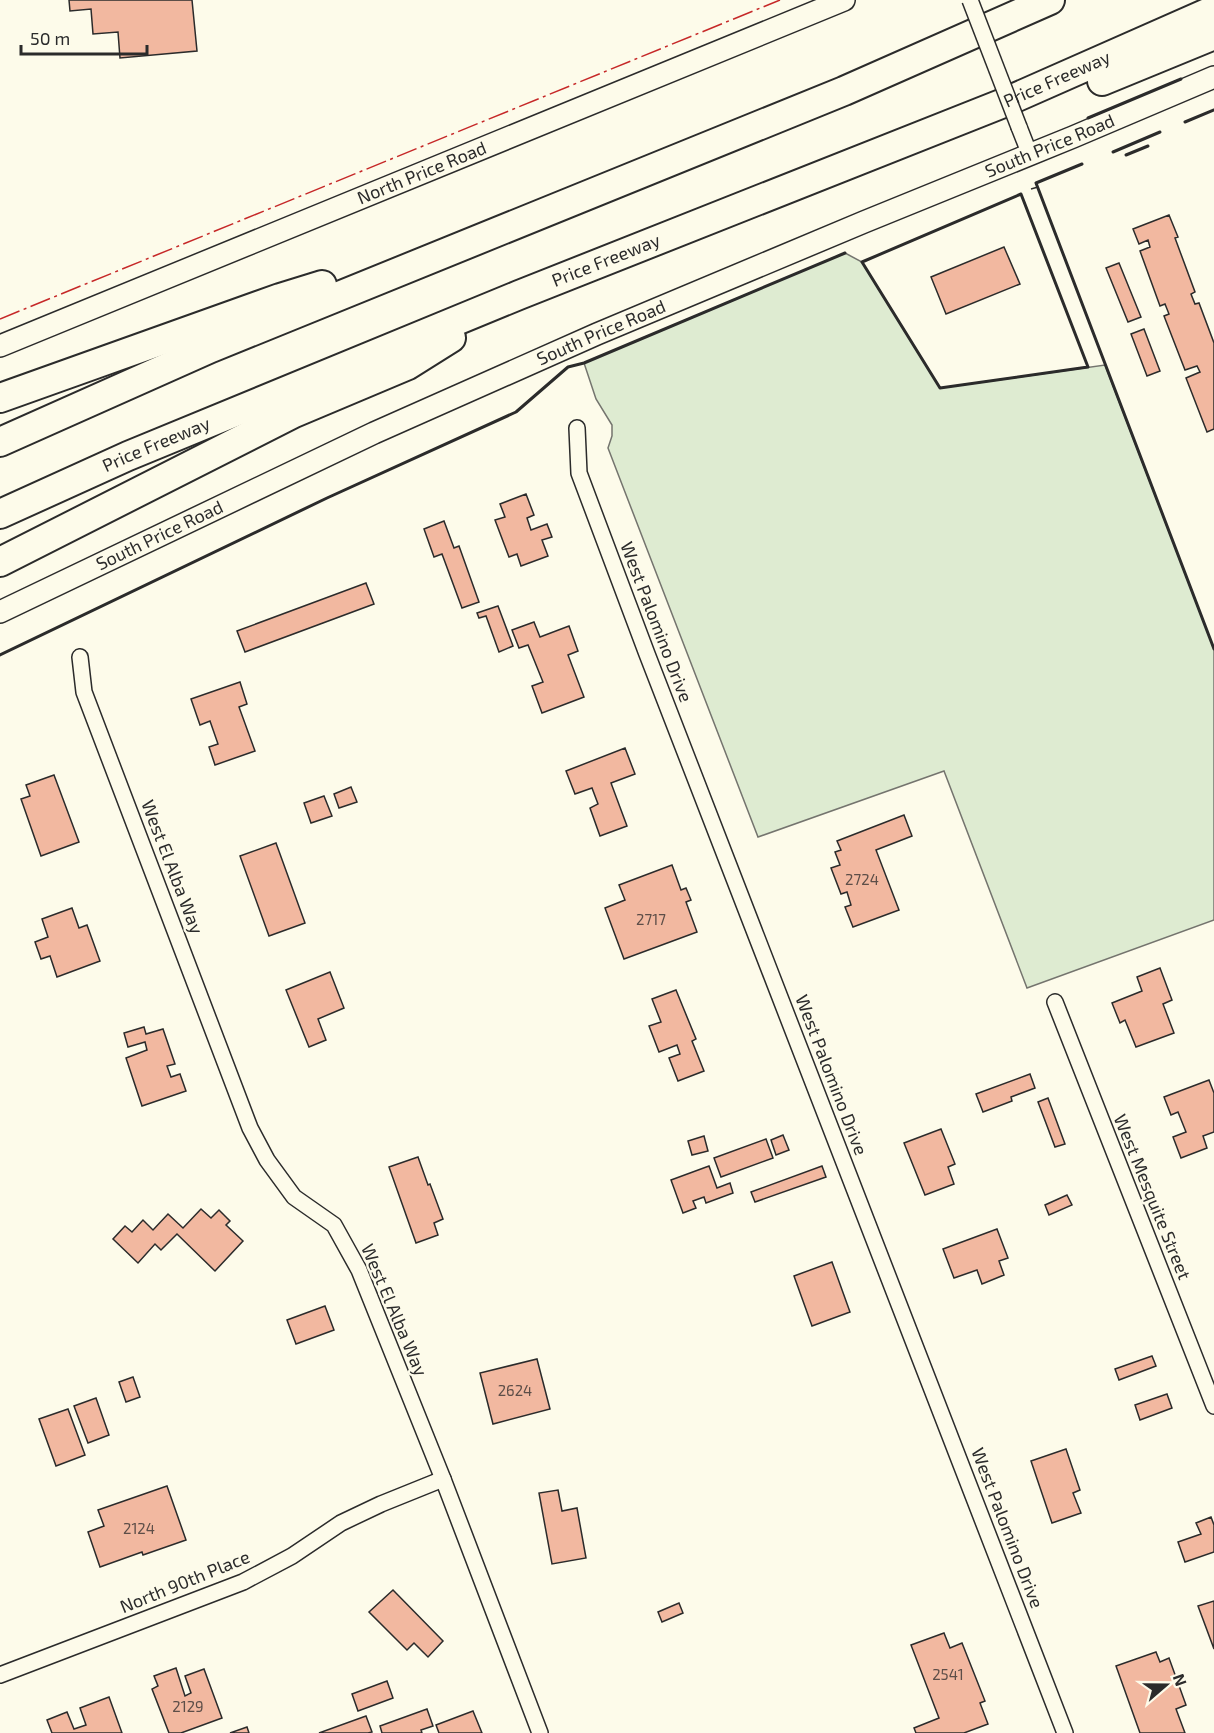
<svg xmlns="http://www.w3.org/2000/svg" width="1214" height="1733" font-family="'Exo 2',sans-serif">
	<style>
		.green { fill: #deebd1; stroke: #74746e; stroke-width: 1.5 }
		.building { fill: #f2b8a0; stroke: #2b2b2b; stroke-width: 1.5 }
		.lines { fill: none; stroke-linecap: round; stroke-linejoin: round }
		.minor-casing { stroke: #2b2b2b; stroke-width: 18 }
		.secondary-casing { stroke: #2b2b2b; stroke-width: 24 }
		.motorway-casing { stroke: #2b2b2b; stroke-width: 32 }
		.minor { stroke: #fdfbea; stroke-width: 15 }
		.secondary { stroke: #fdfbea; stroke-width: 21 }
		.motorway { stroke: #fdfbea; stroke-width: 28 }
		.minor-bridge-casing { stroke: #2b2b2b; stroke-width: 18; stroke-linecap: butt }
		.minor-bridge { stroke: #fdfbea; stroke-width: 15 }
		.fence { stroke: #2b2b2b; stroke-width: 1.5; stroke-dasharray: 8 3; stroke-linecap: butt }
		.wall { stroke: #2b2b2b; stroke-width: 3 }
		.power { stroke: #c62828; stroke-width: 1.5; stroke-dasharray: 21 4.5 3 4.5; stroke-linecap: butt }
		.labels { text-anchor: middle; stroke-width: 4.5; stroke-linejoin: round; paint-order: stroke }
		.number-label { font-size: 15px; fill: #5d4e48 }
		.street-label { font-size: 18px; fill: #2b2b2b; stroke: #fdfbea }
	</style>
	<rect width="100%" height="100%" fill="#fdfbea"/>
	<path class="green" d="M845 253 862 262 940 388 1105 365 1214 649V920L1027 988 944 771 758 837 608 448 612 436V425L596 399 584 363Z"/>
	<g class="building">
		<path d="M69 0H192L197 51 120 58 118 32 93 34 91 9 70 11Z"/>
		<path d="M1169 215 1178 237 1175 238 1195 292 1191 294 1195 304 1199 303 1214 343V429L1207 432 1186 378 1200 372 1197 366 1185 370 1164 316 1169 314 1165 304 1160 306 1140 251 1150 247 1148 240 1139 244 1133 229Z"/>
		<path d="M1004 247 1020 284 946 314 931 277Z"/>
		<path d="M1119 263 1141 317 1128 322 1106 268Z"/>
		<path d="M1144 329 1160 371 1147 376 1131 334Z"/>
		<path d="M526 494 534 515 527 518 531 530 547 524 552 537 542 540 548 556 521 566 517 554 509 557 495 520 505 517 500 504Z"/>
		<path d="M444 521 454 548 459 546 479 602 462 608 442 554 434 557 424 529Z"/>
		<path d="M366 583 374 604 245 652 237 631Z"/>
		<path d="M498 606 513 646 499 652 486 616 479 618 477 613Z"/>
		<path d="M534 622 540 637 569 626 578 651 568 655 584 697 542 713 532 686 543 682 528 645 519 648 512 630Z"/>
		<path d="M240 682 247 704 239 707 255 751 215 765 209 747 218 744 210 721 200 725 191 699Z"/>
		<path d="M625 748 635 774 611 783 627 826 600 836 590 808 598 804 592 788 575 794 566 771Z"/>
		<path d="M54 775 79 842 41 856 21 799 30 796 26 785Z"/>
		<path d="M351 787 357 802 339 808 334 794Z"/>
		<path d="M324 796 332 816 311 823 304 803Z"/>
		<path d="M904 815 912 836 876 850 899 910 853 927 845 907 851 905 847 892 841 894 831 868 840 865 835 852 841 850 837 841Z"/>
		<path d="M276 843 305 923 269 936 240 856Z"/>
		<path d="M672 865 681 890 686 888 691 900 686 902 697 932 624 959 605 908 625 900 619 885Z"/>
		<path d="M72 908 79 928 87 925 100 961 57 977 50 956 41 959 35 942 48 937 42 919Z"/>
		<path d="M1160 968 1172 1000 1163 1004 1174 1033 1136 1047 1125 1020 1120 1023 1112 1003 1142 991 1137 977Z"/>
		<path d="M330 972 344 1008 318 1019 326 1040 309 1047 286 990Z"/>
		<path d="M676 990 696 1039 692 1041 704 1071 678 1081 669 1058 680 1054 677 1045 659 1052 649 1026 661 1022 652 999Z"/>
		<path d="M144 1027 146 1034 163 1029 175 1064 167 1066 171 1077 180 1074 186 1091 142 1106 126 1058 147 1050 145 1042 128 1047 124 1033Z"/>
		<path d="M1030 1074 1035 1088 1011 1097 1012 1101 983 1112 976 1094Z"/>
		<path d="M1209 1080 1214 1093V1132L1203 1136 1207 1148 1181 1158 1173 1137 1186 1132 1178 1112 1171 1115 1164 1097Z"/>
		<path d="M1048 1098 1065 1144 1055 1147 1038 1102Z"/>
		<path d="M941 1129 955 1164 948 1167 954 1184 925 1195 904 1143Z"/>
		<path d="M783 1135 789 1150 776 1155 771 1140Z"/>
		<path d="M704 1136 708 1151 692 1155 688 1141Z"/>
		<path d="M766 1139 773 1158 721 1177 714 1158Z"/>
		<path d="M418 1157 428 1185 430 1184 443 1219 434 1223 438 1235 416 1243 389 1167Z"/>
		<path d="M709 1166 717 1188 730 1183 733 1193 706 1203 704 1197 693 1201 696 1208 683 1213 671 1180Z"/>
		<path d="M822 1166 826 1177 755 1202 751 1192Z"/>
		<path d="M1067 1195 1072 1205 1049 1215 1045 1205Z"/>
		<path d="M201 1209 211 1218 219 1210 230 1221 226 1225 243 1241 215 1271 177 1234 161 1250 155 1244 138 1263 113 1239 125 1226 132 1232 143 1220 153 1230 168 1214 183 1228Z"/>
		<path d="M997 1229 1008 1258 999 1261 1004 1275 982 1284 977 1270 954 1278 943 1249Z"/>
		<path d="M832 1262 850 1312 812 1326 794 1276Z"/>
		<path d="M325 1306 334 1330 296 1344 287 1320Z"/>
		<path d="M1152 1356 1156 1366 1119 1380 1115 1369Z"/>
		<path d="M537 1359 550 1409 493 1424 480 1373Z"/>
		<path d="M133 1377 140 1397 126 1402 119 1382Z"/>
		<path d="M1167 1394 1172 1408 1140 1420 1135 1405Z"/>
		<path d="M96 1398 109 1435 88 1443 74 1406Z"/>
		<path d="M68 1409 85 1455 56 1466 39 1419Z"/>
		<path d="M1066 1449 1080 1490 1073 1493 1081 1513 1052 1523 1031 1461Z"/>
		<path d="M167 1486 186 1540 143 1555 142 1552 100 1567 88 1532 104 1526 98 1510Z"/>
		<path d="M558 1490 562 1511 577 1508 586 1558 552 1564 539 1493Z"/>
		<path d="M1211 1517 1214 1525V1552L1185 1562 1178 1542 1201 1534 1196 1523Z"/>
		<path d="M393 1590 443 1641 428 1657 414 1643 407 1650 369 1612Z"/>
		<path d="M1214 1601V1649L1198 1606Z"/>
		<path d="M679 1603 683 1613 662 1622 658 1612Z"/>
		<path d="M944 1633 950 1648 962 1643 985 1701 980 1703 988 1724 964 1733H916L914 1728 939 1718 911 1645Z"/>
		<path d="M1156 1652 1160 1662 1169 1658 1186 1705 1176 1709 1185 1733H1140L1116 1666Z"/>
		<path d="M176 1668 185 1696 191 1693 185 1676 204 1669 222 1718 181 1733H169L152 1689 158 1686 154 1676Z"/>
		<path d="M387 1681 393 1698 358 1711 352 1694Z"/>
		<path d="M109 1697 122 1733H52L47 1720 67 1712 74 1729 86 1725 80 1708Z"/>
		<path d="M427 1709 433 1726 421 1730 422 1733H382L380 1726Z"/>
		<path d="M473 1711 482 1733H439L436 1725Z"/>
		<path d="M366 1716 372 1732 368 1733H319Z"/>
		<path d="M247 1727 249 1733H230Z"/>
	</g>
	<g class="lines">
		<g class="minor-casing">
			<g id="minor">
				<path d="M1019 127 1030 155"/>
				<path d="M577 428 579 473 647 654 1065 1733"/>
				<path d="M80 657 84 692 250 1128 267 1160 294 1197 334 1225 359 1270 443 1479 540 1733"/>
				<path d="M1055 1002 1214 1406"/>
				<path d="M0 1675 243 1582 292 1556 341 1523 381 1504 443 1479"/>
			</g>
		</g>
		<g class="secondary-casing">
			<g id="secondary">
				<path id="s1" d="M0 346 844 0"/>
				<path id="s2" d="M0 612 374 433 597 334 864 222 1073 137 1214 77"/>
			</g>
		</g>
		<g class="motorway-casing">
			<g id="motorway">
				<path d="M1102 81 1214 35"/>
				<path d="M0 398 280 298 322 285"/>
				<path d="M0 442 211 348 844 91 1050 0"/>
				<path id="s3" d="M0 514 128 456 519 295 1001 104 1214 10"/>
				<path d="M0 562 294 413 408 365 451 338"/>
			</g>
		</g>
		<use href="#minor" class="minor"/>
		<use href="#secondary" class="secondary"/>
		<use href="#motorway" class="motorway"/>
		<g class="minor-bridge-casing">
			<path id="minor-bridge" d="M970 0 1019 127"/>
		</g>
		<use href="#minor-bridge" class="minor-bridge"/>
		<path class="fence" d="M1031 189 1038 187"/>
		<g class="wall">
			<path d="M1088 118 1181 79"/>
			<path d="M1185 122 1214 110"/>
			<path d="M1113 152 1160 132"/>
			<path d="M1126 155 1148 146"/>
			<path d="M1082 164 1036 183 1214 649"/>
			<path d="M1021 194 1088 367 940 388 862 262Z"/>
			<path d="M0 655 327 498 516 412 568 367 584 363 845 253"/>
		</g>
		<path class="power" d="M0 319 780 0"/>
	</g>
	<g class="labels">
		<g class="number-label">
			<text x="862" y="885">2724</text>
			<text x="651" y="925">2717</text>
			<text x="515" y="1396">2624</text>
			<text x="139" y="1534">2124</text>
			<text x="948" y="1680">2541</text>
			<text x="188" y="1712">2129</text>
		</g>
		<g class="street-label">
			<text dy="6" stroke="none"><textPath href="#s3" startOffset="1143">Price Freeway</textPath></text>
			<text dy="6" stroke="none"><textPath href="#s2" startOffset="1149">South Price Road</textPath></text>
			<text dy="6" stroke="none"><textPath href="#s1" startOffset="456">North Price Road</textPath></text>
			<text dy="6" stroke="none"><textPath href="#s3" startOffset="657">Price Freeway</textPath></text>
			<text dy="6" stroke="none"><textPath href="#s2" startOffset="663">South Price Road</textPath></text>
			<text dy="6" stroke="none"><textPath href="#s3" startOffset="171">Price Freeway</textPath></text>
			<text dy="6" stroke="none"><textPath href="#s2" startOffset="177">South Price Road</textPath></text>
			<text transform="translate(656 622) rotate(69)" y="6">West Palomino Drive</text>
			<text transform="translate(172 867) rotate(69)" y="6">West El Alba Way</text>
			<text transform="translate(831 1075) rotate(69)" y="6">West Palomino Drive</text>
			<text transform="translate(1152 1197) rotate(68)" y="6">West Mesquite Street</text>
			<text transform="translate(394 1310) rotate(67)" y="6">West El Alba Way</text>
			<text transform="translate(1007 1528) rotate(69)" y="6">West Palomino Drive</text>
			<text transform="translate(185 1582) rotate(-22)" y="6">North 90th Place</text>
		</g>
	</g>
	<g transform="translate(1166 1685) rotate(70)" stroke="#fdfbea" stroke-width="4.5" paint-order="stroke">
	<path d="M0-4.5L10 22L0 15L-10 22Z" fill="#2b2b2b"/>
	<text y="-9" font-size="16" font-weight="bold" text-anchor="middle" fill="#2b2b2b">N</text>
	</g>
	<path d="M21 45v9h126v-9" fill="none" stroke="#2b2b2b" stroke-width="3"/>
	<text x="30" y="45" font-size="18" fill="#2b2b2b" stroke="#fdfbea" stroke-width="4.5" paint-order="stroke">50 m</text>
</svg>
